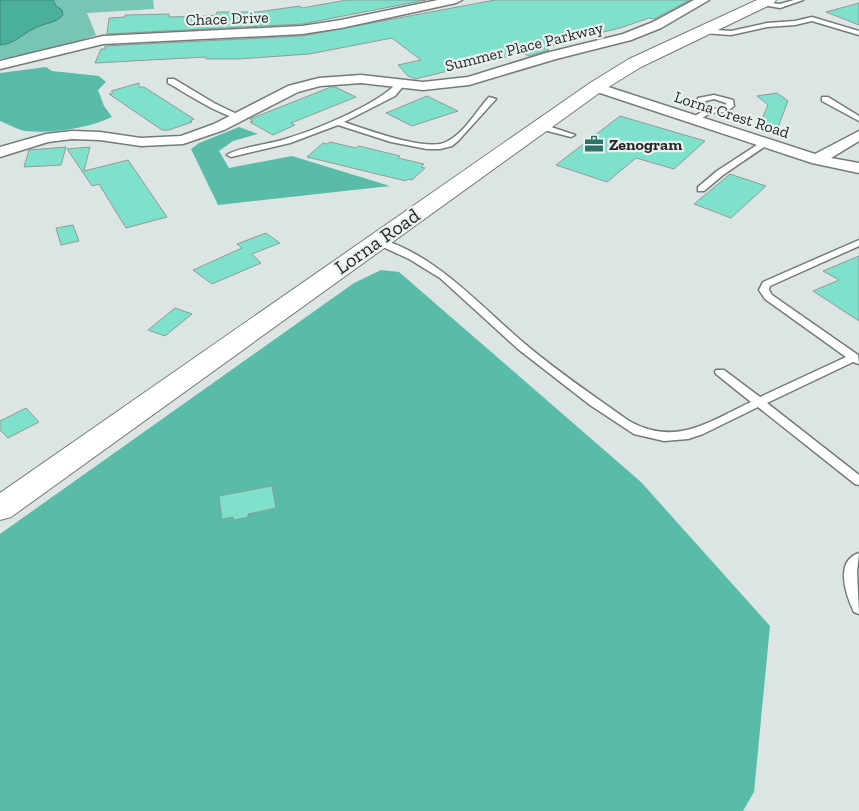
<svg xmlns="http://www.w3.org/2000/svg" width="859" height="811" font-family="'Zilla Slab',serif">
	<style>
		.green { fill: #78c5b4 }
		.forest { fill: #59bca9 }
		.water { fill: #4aaf9b; stroke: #3f8678 }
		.building { fill: #7ee1cc; stroke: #929b98 }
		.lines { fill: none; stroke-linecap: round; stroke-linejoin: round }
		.service-casing { stroke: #737c79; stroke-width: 3 }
		.minor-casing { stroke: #737c79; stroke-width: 3 }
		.tertiary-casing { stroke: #737c79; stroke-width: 2 }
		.service { fill: #fff; fill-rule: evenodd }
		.minor { fill: #fff; fill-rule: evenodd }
		.tertiary { fill: #fff; fill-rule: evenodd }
		.labels { text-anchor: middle; stroke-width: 4.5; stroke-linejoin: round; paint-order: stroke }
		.far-street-label { font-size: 16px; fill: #252827; stroke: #e9f2f0 }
		.far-poi-label { font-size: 16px; font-weight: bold; fill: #252827; stroke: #e9f2f0; text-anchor: start }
		.street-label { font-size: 20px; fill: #252827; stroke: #e9f2f0 }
	</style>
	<rect width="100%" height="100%" fill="#dce5e3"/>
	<path class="green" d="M0 0H153L154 9 87 13 96 35 51 50 0 59Z"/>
	<g class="forest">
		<path d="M46 67 52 71 99 76 106 82 98 90 104 106 112 117C89 128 51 134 26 131 18 130 8 124 0 121V73Z"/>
		<path d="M239 127 258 134 233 141 219 151 229 168 292 156 390 186 218 205 191 149 199 143Z"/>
		<path d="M381 270 399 272 641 482 770 626 754 792 743 811H0V534L354 283Z"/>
	</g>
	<path class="water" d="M0 0H53L56 6 62 10 63 15C55 24 43 23 33 29 21 35 14 44 0 45Z"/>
	<g class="building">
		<path d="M347 0H426L302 24 107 34 109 18 125 17V15L169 14V17L207 16 216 15 217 12H257L300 6 302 8Z"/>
		<path d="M495 0H690L654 19 649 18 620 28 570 40 573 41 544 48 549 50 529 56 523 53 415 79 408 76 398 65 421 60 392 38 309 54 239 59H206V57L95 63 101 49H105V46L302 36Z"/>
		<path d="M859 3V25L826 12Z"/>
		<path d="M139 83V87H144L194 119 190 121 192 122 169 130H162L109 94 113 93 111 91Z"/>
		<path d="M331 87H335L356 97 291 123 295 125 273 135 250 122 253 121 250 119Z"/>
		<path d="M777 93 788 101 778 127 760 123 768 105 757 96Z"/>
		<path d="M427 96 458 111 412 126 386 113Z"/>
		<path d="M620 116 705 141 674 169 636 158 607 182 556 165Z"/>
		<path d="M330 142 356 148 359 146 400 156 398 158 424 164 421 167 425 168 412 180 408 179 406 181 307 157 323 143 327 144Z"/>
		<path d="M66 147 61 165 24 167 29 150Z"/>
		<path d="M90 147 84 171 128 160 167 217 126 228 99 184 92 186 67 149Z"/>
		<path d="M730 174 766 186 731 218 694 204Z"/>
		<path d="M73 225 79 241 61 245 56 228Z"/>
		<path d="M266 233 280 243 252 254 261 263 212 284 193 270 242 248 237 244Z"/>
		<path d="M859 256V321L813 291 839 280 823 271Z"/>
		<path d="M175 308 192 314 165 336 148 330Z"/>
		<path d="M26 408 39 422 8 438 0 430V421Z"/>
		<path d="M272 486 276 508 248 514V517L234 520 233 517 222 519 219 496Z"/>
	</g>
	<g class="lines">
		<g class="service-casing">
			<g id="service">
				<path d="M794 0H803L780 8 757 4 760 2 780 4Z"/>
				<path d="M812 17 859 31V35L812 21 795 25 767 27 731 35 702 33 699 31 702 29 731 31 767 23 795 21Z"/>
				<path d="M168 79H174L214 103 243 117C232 124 181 90 168 83Z"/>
				<path d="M398 82 405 84 395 96 344 122C365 129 427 152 446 142 464 134 476 111 489 97L496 99 458 141 452 146 440 149H427L391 142 338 125 290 143 231 157 227 155C237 148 269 144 282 140 313 131 378 105 398 82Z"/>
				<path d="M714 95 733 100 734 106C723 117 717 109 707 115 701 118 699 122 692 122V118L703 111 697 104 698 98ZM714 99 726 103V105L721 109H709L705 101Z"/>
				<path d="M822 97H828L859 116V121L822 101Z"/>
				<path d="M536 124H542L575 135 571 137 536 128Z"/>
				<path d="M763 141 770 143 723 175 704 191H698V187L717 171Z"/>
				<path d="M377 238C436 254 480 306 525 344 558 372 594 396 629 421 676 447 708 422 751 402L716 374 715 372 716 370H724L760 397 846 357 765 299 759 290 763 282 859 240V246L770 286 769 290 772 295 858 355 859 364 853 362 767 403 859 475V485L855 484 758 407 703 434 688 439 664 441 634 434 590 405 518 349 440 278 409 259 374 243V239Z"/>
				<path d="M859 553 857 572 859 614 854 612C846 595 834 561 859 553Z"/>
			</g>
		</g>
		<g class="minor-casing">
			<g id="minor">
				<path d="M438 0H462L456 3 341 28 302 34 103 44 0 69V61L103 36 302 26 341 20Z"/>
				<path d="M694 0H709L661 28 631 40 556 59 469 85 423 90 361 83 320 86 298 92 224 130 183 144 141 146 100 140 72 139 48 142 0 157V147L46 134 72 131 100 132 141 138 181 136 214 124 288 86 319 78 361 75 423 82 468 77 546 53 623 34 653 22Z"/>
				<path d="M596 83 815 154 859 131V141L831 158 859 163V173L812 163 591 90 589 87Z"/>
			</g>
		</g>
		<g class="tertiary-casing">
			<path id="tertiary" d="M757 0H776L774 3 641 67 602 91 11 517 0 520V493L590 83 629 59Z"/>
		</g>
		<use href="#service" class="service"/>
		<use href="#minor" class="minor"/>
		<use href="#tertiary" class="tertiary"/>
	</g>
	<defs>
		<g id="office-bare" transform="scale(1.5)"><path d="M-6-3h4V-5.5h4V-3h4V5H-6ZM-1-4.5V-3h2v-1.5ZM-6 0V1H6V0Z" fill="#2f7366" stroke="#e9f2f0" stroke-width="2.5" paint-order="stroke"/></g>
	</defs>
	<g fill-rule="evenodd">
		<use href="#office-bare" x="594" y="144"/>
	</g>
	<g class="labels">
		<g class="far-street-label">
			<text transform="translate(227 18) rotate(-2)" y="6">Chace Drive</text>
			<text transform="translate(524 46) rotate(-14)" y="6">Summer Place Parkway</text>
			<text transform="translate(732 114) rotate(18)" y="6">Lorna Crest Road</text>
		</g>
		<g class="far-poi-label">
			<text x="609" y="150">Zenogram</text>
		</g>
		<g class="street-label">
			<text transform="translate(377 241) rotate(-35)" y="7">Lorna Road</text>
		</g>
	</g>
</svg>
